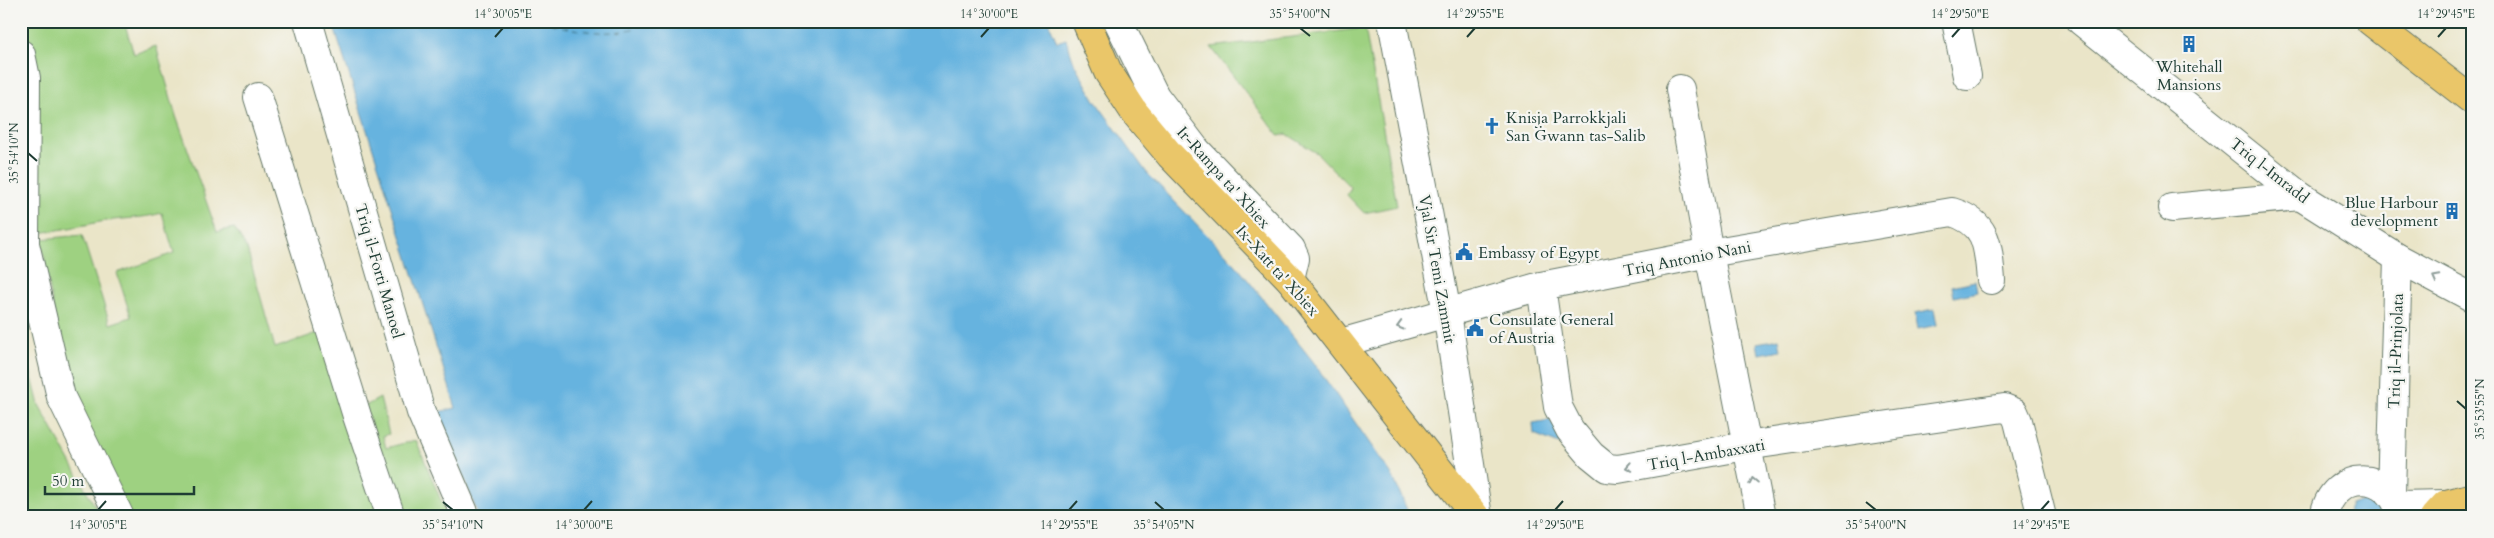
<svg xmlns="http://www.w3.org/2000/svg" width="2494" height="538" font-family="Cardo,serif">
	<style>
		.green { fill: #9ed181; stroke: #5e875a }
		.water { fill: #66b3df; stroke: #42788a }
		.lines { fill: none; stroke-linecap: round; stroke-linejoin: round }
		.ferry { stroke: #315a5f; stroke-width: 1; stroke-dasharray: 6 5; stroke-linecap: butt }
		.minor-casing { stroke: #667868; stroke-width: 30 }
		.major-casing { stroke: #667868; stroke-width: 30 }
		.minor { stroke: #fff; stroke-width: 28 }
		.major { stroke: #eac669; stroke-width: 28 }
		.oneway { stroke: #8f9e9a }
		.ticks { fill: none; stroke: #1f3d34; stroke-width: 2 }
		.labels { text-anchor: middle; stroke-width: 4.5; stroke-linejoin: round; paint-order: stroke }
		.poi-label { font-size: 16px; fill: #1f3d34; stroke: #f6f6f2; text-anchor: start }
		.street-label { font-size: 16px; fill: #1f3d34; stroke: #f6f6f2 }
		.neatline { fill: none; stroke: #1f3d34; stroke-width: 2 }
		.ticks-label { font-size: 12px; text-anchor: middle; fill: #1f3d34 }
	</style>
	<rect width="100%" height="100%" fill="#f6f6f2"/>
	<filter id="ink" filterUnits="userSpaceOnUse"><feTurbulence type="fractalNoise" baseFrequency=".02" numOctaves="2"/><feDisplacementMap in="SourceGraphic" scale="10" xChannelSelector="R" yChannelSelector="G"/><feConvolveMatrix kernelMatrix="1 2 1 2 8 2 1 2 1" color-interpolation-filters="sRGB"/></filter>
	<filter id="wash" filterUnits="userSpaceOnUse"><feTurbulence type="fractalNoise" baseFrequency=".0096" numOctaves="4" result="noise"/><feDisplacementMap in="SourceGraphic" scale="20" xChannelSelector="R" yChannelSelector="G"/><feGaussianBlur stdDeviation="1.12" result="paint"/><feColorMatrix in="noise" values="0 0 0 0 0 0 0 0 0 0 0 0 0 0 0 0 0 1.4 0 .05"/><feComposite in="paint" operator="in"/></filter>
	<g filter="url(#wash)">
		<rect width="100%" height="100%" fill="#eae5c8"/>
		<g class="green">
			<path d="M21 21H124L134 54 156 46 176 116 217 232 234 228 247 249 275 348 326 330 381 517H130L79 412 56 324 41 239 82 235 110 324 131 317 117 273 174 253 162 213C141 219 121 218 100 222 80 226 60 230 39 233L36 201 34 75Z"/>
			<path d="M1365 28 1397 206 1364 213 1347 195 1351 188 1318 154 1287 134 1279 136 1211 47Z"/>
			<path d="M21 334 39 405 101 517H21Z"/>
			<path d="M380 398 389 434 383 436 386 448 416 440 448 517H401L365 406Z"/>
		</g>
		<g class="water">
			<path d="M332 21H1048L1057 42 1066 39 1075 65 1094 99 1147 173 1235 264 1312 360 1393 477 1410 517H479L438 412 456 408Z"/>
			<path d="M1975 281 1977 292 1954 297 1952 286Z"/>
			<path d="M1934 309 1937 325 1918 329 1915 313Z"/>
			<path d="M1779 339 1781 350 1759 354 1757 343Z"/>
			<path d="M1550 420 1565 440 1559 444 1534 434 1533 423Z"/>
			<path d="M2362 501C2372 502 2379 506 2381 517H2345L2351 505Z"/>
		</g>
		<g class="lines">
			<path class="ferry" d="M541 21C571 30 621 41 649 21"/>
		</g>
	</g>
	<g filter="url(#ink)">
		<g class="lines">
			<g class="minor-casing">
				<g id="minor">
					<path d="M308 21 421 412 466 517"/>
					<path d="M1118 21 1155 96 1197 151 1291 249 1295 258 1290 279"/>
					<path d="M1392 21 1447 313 1478 517"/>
					<path d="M1956 21 1967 76"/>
					<path d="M2081 21 2300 196 2398 258 2473 298"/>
					<path d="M21 54 26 78 25 244 61 397 120 517"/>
					<path d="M1680 89 1709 253 1761 517"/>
					<path d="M258 97 357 416 391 517"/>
					<path d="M2172 208 2300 196"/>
					<path d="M1541 286 1558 407 1570 430 1591 455 1607 468 1618 469 1746 446 2004 408 2014 412 2018 421 2042 517"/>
					<path d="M1341 343 1541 286 1709 253 1952 212C1988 223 1988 246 1991 280"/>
					<path d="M2391 493 2398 258"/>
					<path d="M2398 505 2446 504"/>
					<path d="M2324 517C2332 468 2392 468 2401 517"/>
				</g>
			</g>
			<g class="major-casing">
				<g id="major">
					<path d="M1086 21 1108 72 1135 113 1170 155 1290 279 1476 517"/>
					<path d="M2370 21 2473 101"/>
					<path d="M2434 517 2446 504 2473 497"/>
				</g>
			</g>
			<use href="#minor" class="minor"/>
			<use href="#major" class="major"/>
		</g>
		<defs><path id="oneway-chevron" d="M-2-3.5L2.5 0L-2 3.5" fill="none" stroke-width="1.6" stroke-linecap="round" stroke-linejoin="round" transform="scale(1.25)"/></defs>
		<g class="oneway">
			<use href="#oneway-chevron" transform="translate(2436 278) rotate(-152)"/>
			<use href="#oneway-chevron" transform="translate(1400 326) rotate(164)"/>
			<use href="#oneway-chevron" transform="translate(1629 467) rotate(169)"/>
			<use href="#oneway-chevron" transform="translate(1753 481) rotate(-102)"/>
		</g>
	</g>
	<path class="ticks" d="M1300 28 1310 36M495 37 503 28M981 37 989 28M1467 37 1475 28M1952 37 1960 28M2438 37 2446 28M28 153 37 161M2457 401 2466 409M443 502 453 510M1155 502 1164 510M1866 502 1876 510M98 510 106 501M584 510 592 501M1069 510 1077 501M1555 510 1563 501M2041 510 2049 501"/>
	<defs>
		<g id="building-bare" transform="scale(1.35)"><path d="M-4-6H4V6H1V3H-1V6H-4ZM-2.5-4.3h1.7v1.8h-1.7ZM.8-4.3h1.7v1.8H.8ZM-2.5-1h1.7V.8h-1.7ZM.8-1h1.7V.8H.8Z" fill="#1f6fb2" stroke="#f6f6f2" stroke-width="2.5" paint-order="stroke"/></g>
		<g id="church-bare" transform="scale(1.35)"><path d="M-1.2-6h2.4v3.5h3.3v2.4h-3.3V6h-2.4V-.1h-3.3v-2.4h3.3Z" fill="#1f6fb2" stroke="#f6f6f2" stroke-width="2.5" paint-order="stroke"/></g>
		<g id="civic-bare" transform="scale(1.35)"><path d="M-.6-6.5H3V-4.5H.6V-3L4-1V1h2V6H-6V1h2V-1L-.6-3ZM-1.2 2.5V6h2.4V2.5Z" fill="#1f6fb2" stroke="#f6f6f2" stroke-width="2.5" paint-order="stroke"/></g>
	</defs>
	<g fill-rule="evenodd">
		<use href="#building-bare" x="2189" y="44"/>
		<use href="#church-bare" x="1492" y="126"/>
		<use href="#building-bare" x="2452" y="211"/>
		<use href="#civic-bare" x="1464" y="252"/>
		<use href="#civic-bare" x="1475" y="328"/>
	</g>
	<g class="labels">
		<g class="poi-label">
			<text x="2189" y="72" text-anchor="middle">Whitehall<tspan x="2189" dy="18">Mansions</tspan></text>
			<text x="1506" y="123">Knisja Parrokkjali<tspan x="1506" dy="18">San Ġwann tas-Salib</tspan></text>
			<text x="2438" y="208" text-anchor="end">Blue Harbour<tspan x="2438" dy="18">development</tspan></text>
			<text x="1478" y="258">Embassy of Egypt</text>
			<text x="1489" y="325">Consulate General<tspan x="1489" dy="18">of Austria</tspan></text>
		</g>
		<g class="street-label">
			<text transform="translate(2270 170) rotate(38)" y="6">Triq l-Imradd</text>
			<text transform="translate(1224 177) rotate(48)" y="6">Ir-Rampa ta' Xbiex</text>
			<text transform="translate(1687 258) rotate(-11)" y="6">Triq Antonio Nani</text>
			<text transform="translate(1438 269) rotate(80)" y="6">Vjal Sir Temi Zammit</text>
			<text transform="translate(1278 270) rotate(48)" y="6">Ix-Xatt ta' Xbiex</text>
			<text transform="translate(380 271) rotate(74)" y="6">Triq il-Forti Manoel</text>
			<text transform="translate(2395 351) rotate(-88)" y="6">Triq il-Prinjolata</text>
			<text transform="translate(1706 454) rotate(-10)" y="6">Triq l-Ambaxxati</text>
		</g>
	</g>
	<rect width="2494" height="538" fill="none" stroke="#f6f6f2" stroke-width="55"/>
	<path d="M45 486v8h149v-8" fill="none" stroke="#1f3d34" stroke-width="2.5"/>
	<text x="52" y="486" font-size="15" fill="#1f3d34" stroke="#f6f6f2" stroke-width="4" paint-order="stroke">50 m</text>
	<rect x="28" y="28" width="2438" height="482" class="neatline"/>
	<g class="ticks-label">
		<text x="503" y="18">14°30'05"E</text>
		<text x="989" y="18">14°30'00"E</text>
		<text x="1300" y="18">35°54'00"N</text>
		<text x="1475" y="18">14°29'55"E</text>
		<text x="1960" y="18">14°29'50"E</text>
		<text x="2446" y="18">14°29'45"E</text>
		<text transform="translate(14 153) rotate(-90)" y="4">35°54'10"N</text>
		<text transform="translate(2480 409) rotate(-90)" y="4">35°53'55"N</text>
		<text x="98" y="529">14°30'05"E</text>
		<text x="453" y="529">35°54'10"N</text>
		<text x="584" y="529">14°30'00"E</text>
		<text x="1069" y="529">14°29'55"E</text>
		<text x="1164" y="529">35°54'05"N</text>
		<text x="1555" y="529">14°29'50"E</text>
		<text x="1876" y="529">35°54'00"N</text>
		<text x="2041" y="529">14°29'45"E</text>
	</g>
</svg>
